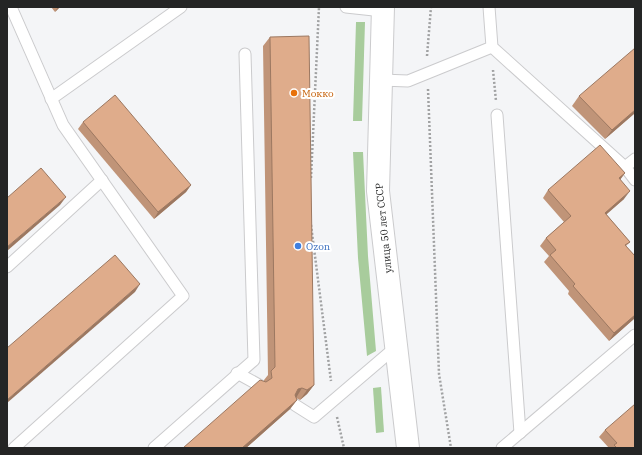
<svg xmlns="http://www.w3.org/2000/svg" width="642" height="455" font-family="'IBM Plex Serif',serif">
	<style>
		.forest { fill: #a8cc9c }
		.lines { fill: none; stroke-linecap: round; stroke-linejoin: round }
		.service-casing { stroke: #cbcbcd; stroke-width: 13 }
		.secondary-casing { stroke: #cbcbcd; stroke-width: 24 }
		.path { stroke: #a1a2a3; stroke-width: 2.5; stroke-dasharray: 2 2; stroke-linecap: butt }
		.service { stroke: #fff; stroke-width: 11 }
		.secondary { stroke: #fff; stroke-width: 22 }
		.wall { fill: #c09478 }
		.shaded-wall { fill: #9c7861 }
		.building { fill: #dfac8b; stroke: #9c7861 }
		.food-dot { fill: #e8710a; stroke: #fff; stroke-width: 1.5 }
		.shop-dot { fill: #3f7fe0; stroke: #fff; stroke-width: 1.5 }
		.labels { text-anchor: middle; stroke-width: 4; stroke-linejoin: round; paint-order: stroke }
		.food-label { font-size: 10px; fill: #c56008; stroke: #fff; text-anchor: start }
		.street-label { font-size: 10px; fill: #242525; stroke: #fff }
		.shop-label { font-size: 10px; fill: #366cbe; stroke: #fff; text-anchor: start }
	</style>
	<rect width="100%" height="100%" fill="#f4f5f7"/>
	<g class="forest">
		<path d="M356 22H365L362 121H353Z"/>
		<path d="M353 152H363L368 256 376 351 367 356 358 258Z"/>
		<path d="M381 387 384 432 376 433 373 388Z"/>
	</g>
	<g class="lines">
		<g class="service-casing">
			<g id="service">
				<path d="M11 7 63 125 183 296 14 448"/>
				<path d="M346 7 383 11"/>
				<path d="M489 7 492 47 625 167 635 159"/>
				<path d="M381 80 408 81 492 47"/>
				<path d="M51 99 181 7"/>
				<path d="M497 115 520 433"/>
				<path d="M625 167 635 180"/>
				<path d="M7 267 102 180"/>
				<path d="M237 373 259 385"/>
				<path d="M295 405 314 417 396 347"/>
				<path d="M154 448 254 360 245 54"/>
				<path d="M502 448 635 335"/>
			</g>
		</g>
		<g class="secondary-casing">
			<path id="secondary" d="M383 7 378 191 408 448"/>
		</g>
		<g class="path">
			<path d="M427 56 431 7"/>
			<path d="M493 70 496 101"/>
			<path d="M428 89 439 374 451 448"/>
			<path d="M311 178 319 7"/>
			<path d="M311 225 331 381"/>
			<path d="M337 417 344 448"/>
		</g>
		<use href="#service" class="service"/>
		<use href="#secondary" class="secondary"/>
	</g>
	<g class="wall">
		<path d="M51 7H60L55 12Z"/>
		<path d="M270 37 314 385 307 394 300 400 296 398 297 400 290 409 246 448H183L264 381V380L268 375 263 46Z"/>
		<path d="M579 96 635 113 605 139 572 106Z"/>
		<path d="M83 122 191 185 186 192 154 219 78 129Z"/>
		<path d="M625 173 620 180 624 199 606 214 630 242 626 246 635 256V318L609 341 568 294 569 291 544 262 549 256 540 246 546 238 564 222 543 198 548 190Z"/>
		<path d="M605 430 635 448H609L599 437Z"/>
	</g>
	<g class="shaded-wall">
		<path d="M58 7H60L55 12Z"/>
		<path d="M635 110V113L605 139 612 130Z"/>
		<path d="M625 173 619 181V178Z"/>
		<path d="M191 185 186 192 154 219 158 212Z"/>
		<path d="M630 191 624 199 599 221 605 213Z"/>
		<path d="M66 197 60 205 7 251V247Z"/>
		<path d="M140 284 135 292 7 403V400Z"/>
		<path d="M635 315V318L609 341 614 333Z"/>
		<path d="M314 385 307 394 300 400 307 390Z"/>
		<path d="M302 388 296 398 291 399 298 389Z"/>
		<path d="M297 400 290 409 246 448H242Z"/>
	</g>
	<g class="building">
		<path d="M309 36 314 385 307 390 302 388 298 389 295 395 297 400 242 448H183L260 380 266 382 272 378 271 371 275 367 270 37Z"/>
		<path d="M635 48V110L612 130 579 96Z"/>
		<path d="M115 95 191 185 158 212 83 122Z"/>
		<path d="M600 145 625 173 619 178 630 191 605 213 630 242 625 245 635 256V315L614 333 573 286 575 284 550 255 556 250 546 238 571 216 548 190Z"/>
		<path d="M41 168 66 197 7 247V198Z"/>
		<path d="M115 255 140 284 7 400V348Z"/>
		<path d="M635 404V448H617L614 445 617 443 605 430Z"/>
	</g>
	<circle class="food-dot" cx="294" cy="93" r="4"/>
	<circle class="shop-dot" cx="298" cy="246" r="4"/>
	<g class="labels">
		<g class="food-label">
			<text x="302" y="97">Мокко</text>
		</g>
		<g class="street-label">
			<text transform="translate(383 228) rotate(-96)" y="4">улица 50 лет СССР</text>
		</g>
		<g class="shop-label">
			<text x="306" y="250">Ozon</text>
		</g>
	</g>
	<rect width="642" height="455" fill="none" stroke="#242525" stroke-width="16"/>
</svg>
